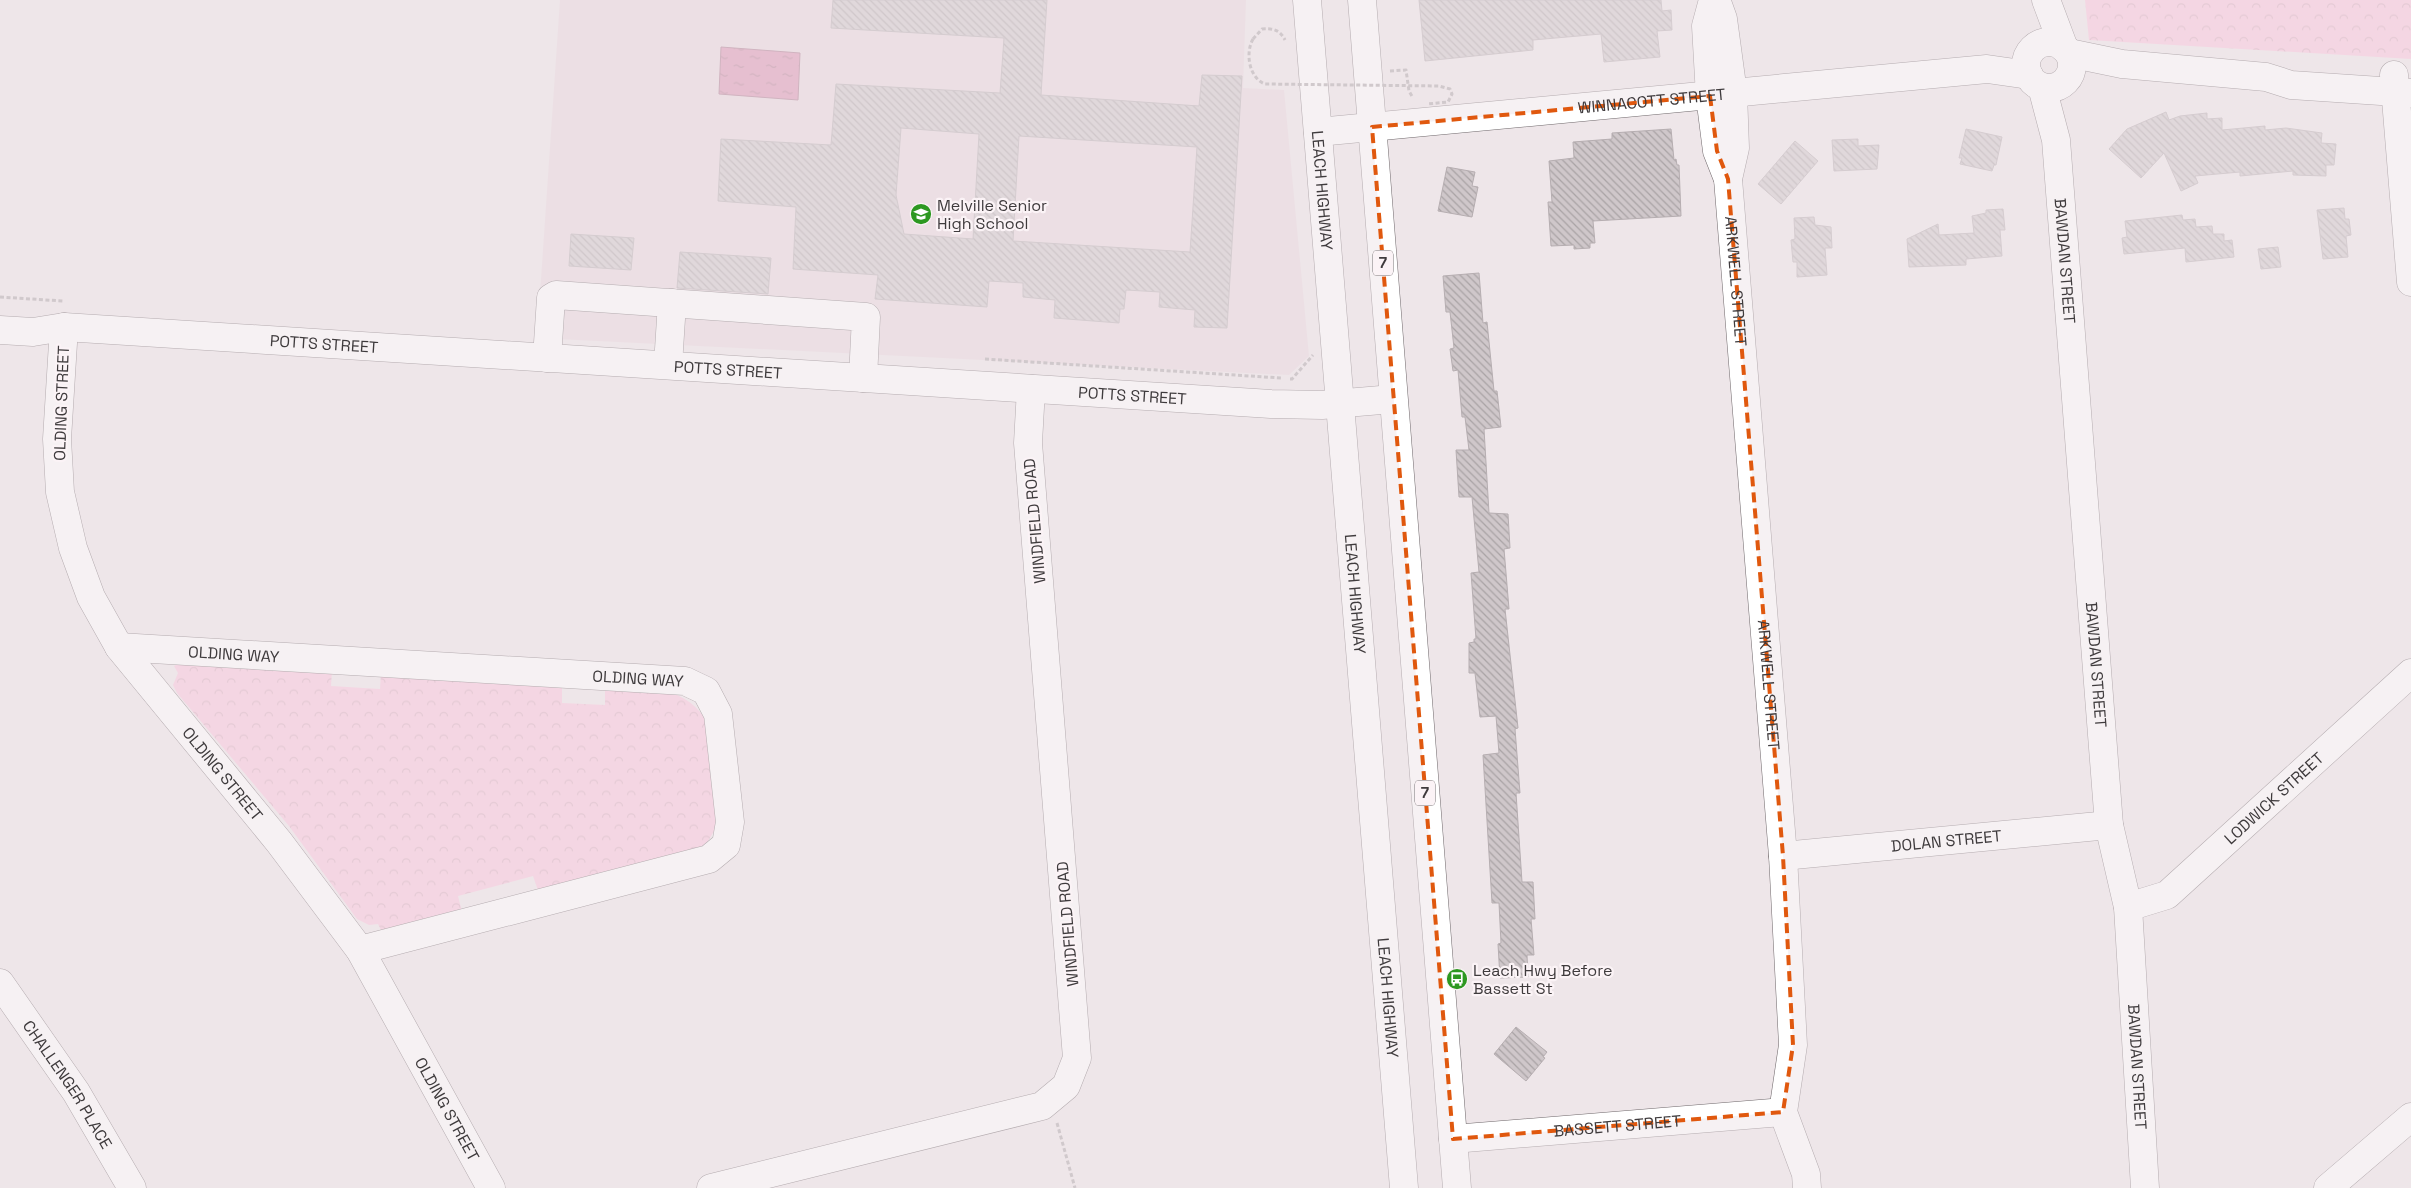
<svg xmlns="http://www.w3.org/2000/svg" width="2411" height="1188" font-family="'Space Grotesk',sans-serif">
	<style>
		.built { fill: #e8d8de }
		.forest { fill: url(#forest-crowns) }
		.water { fill: url(#water-ripples); stroke: #ac778e }
		.building { fill: url(#building-back-hatch); stroke: #b6aeb1; fill-rule: evenodd }
		.lines { fill: none; stroke-linecap: round; stroke-linejoin: round }
		.minor-casing { stroke: #6f686b; stroke-width: 29 }
		.highway-casing { stroke: #6f686b; stroke-width: 29 }
		.path { stroke: #aca6a8; stroke-width: 3; stroke-dasharray: 4 2.5; stroke-linecap: butt }
		.minor { stroke: #fff; stroke-width: 28 }
		.highway { stroke: #fff; stroke-width: 28 }
		.path-bridge { stroke: #aca6a8; stroke-width: 3; stroke-dasharray: 4 2.5; stroke-linecap: butt }
		.marked { fill: none; stroke: #e0580e; stroke-width: 4; stroke-dasharray: 10 6; stroke-linejoin: round }
		.labels { text-anchor: middle; stroke-width: 4.5; stroke-linejoin: round; paint-order: stroke }
		.shield { fill: #fbf3f6; stroke: #777274; stroke-width: 1 }
		.shield-label { font-size: 15px; font-weight: bold; fill: #3f3b3d }
		.street-label { font-size: 16px; fill: #3f3b3d; stroke: #fbf3f6 }
		.poi-label { font-size: 16px; fill: #3f3b3d; stroke: #fbf3f6; text-anchor: start }
	</style>
	<defs>
		<pattern id="forest-crowns" width="20" height="18" patternUnits="userSpaceOnUse" patternTransform="scale(1.25)"><rect width="20" height="18" fill="#fbc4db"/><path d="M2 6a3 3 0 1 1 6 0M12 15a3 3 0 1 1 6 0" fill="none" stroke="#d8a9bd"/></pattern>
		<pattern id="water-ripples" width="26" height="14" patternUnits="userSpaceOnUse" patternTransform="scale(1.25)"><rect width="26" height="14" fill="#db91b1"/><path d="M2 4q2-2 4 0t4 0M15 11q2-2 4 0t4 0" fill="none" stroke="#b37891"/></pattern>
		<pattern id="building-back-hatch" width="6" height="6" patternUnits="userSpaceOnUse" patternTransform="scale(1.25)"><rect width="6" height="6" fill="#cfc7ca"/><path d="M-1 5l2 2M0 0l6 6M5-1l2 2" fill="none" stroke="#a9a3a5"/></pattern>
	</defs>
	<rect width="100%" height="100%" fill="#eee6e9"/>
	<path class="built" d="M560 0H1246L1243 88 1284 90 1309 356 1289 375 537 338Z"/>
	<g class="forest">
		<path d="M2085 0H2411V59L2089 40Z"/>
		<path d="M182 662 332 670 331 686 380 689 381 673 562 683V703L605 705V686C644 689 680 683 705 718L717 826 704 848 539 893 533 876 458 896 462 912 382 932 378 924 369 925 357 919 289 826 177 693 173 685 178 673 174 666Z"/>
	</g>
	<path class="water" d="M721 47 800 53 798 100 719 94Z"/>
	<g class="building">
		<path d="M833 0H1047L1041 95 1199 106 1202 75 1242 76 1227 328 1194 327 1195 310 1159 307 1160 292 1126 290 1124 309H1120L1119 323 1054 318 1055 300 1023 297V283L989 281 987 307 875 299 878 275 793 269 796 207 718 201 721 139 831 145 836 84 1000 93 1004 38 831 28ZM901 128 979 134 973 239 904 234 896 195ZM1019 136 1197 147 1190 252 1013 241Z"/>
		<path d="M1419 0H1661L1662 11 1671 10 1672 30 1657 31 1660 57 1604 62 1601 34 1533 40V50L1425 61Z"/>
		<path d="M2166 112 2169 120 2180 116 2207 113V119L2222 118V130L2265 126V130L2286 128 2322 133 2321 143 2336 144 2334 165H2326V176L2293 175V171L2240 176V172L2195 176 2198 183 2181 191 2164 153 2141 178 2109 149 2127 129Z"/>
		<path d="M1671 129 1674 160 1676 159 1677 165H1679L1681 216 1593 221 1595 243H1590V248L1574 249V245L1551 246 1548 202H1552L1549 161 1574 158 1573 142 1612 139V133Z"/>
		<path d="M1966 129 2002 137 1996 165H1994L1992 171 1960 164 1962 158H1959Z"/>
		<path d="M1858 139V146L1879 145 1877 169 1834 171 1832 140Z"/>
		<path d="M1795 141 1818 161 1781 204 1758 184Z"/>
		<path d="M1447 167 1475 172 1472 186 1478 187 1472 217 1438 211Z"/>
		<path d="M2344 208 2345 219H2349L2351 235 2346 236 2348 257 2323 259 2317 210Z"/>
		<path d="M2003 209 2005 230H2000L2002 256 1966 259V265L1909 267 1907 239 1938 224 1939 235 1974 233 1972 216 1986 213V210Z"/>
		<path d="M2182 215 2183 220 2195 219 2196 227 2212 226 2213 234H2224V241L2232 240 2234 257 2186 262 2185 248 2124 254 2122 238 2127 237 2125 221Z"/>
		<path d="M1814 217 1815 225 1831 227 1832 248H1825L1827 275 1797 277V262H1793L1791 240 1795 239 1794 218Z"/>
		<path d="M571 234 634 238 631 270 569 266Z"/>
		<path d="M2278 247 2281 267 2261 269 2258 249Z"/>
		<path d="M680 252 771 258 768 294 677 288Z"/>
		<path d="M1479 273 1483 323 1487 322 1494 391H1497L1501 427 1484 429 1489 513 1508 514 1510 548 1504 549 1509 609H1505L1518 728 1515 729 1520 793H1516L1522 882H1533L1535 919H1531L1534 955H1527L1528 977 1500 978 1498 944 1501 943 1499 903H1492L1483 755 1499 753 1496 716 1480 717 1475 673H1469V643L1474 642V639H1476L1471 573 1479 572 1472 497H1459L1456 450H1469L1465 417H1462L1458 370 1453 371 1450 349 1454 348 1450 312H1446L1443 276Z"/>
		<path d="M1516 1027 1547 1052 1543 1057 1545 1058 1526 1081 1494 1054Z"/>
	</g>
	<g class="lines">
		<g class="minor-casing">
			<g id="minor">
				<path id="s1" d="M1713 0 1706 26 1710 96 1717 151 1728 179 1783 856 1793 1045 1783 1112 1806 1174 1807 1188"/>
				<path d="M2046 0 2064 48"/>
				<path d="M1718 5 1723 19 1733 93 1735 148 1728 179"/>
				<circle cx="2049" cy="65" r="23"/>
				<path d="M2069 53 2122 64 2266 77 2291 85 2411 93"/>
				<path d="M2394 75 2411 282"/>
				<path id="s2" d="M2042 87 2056 140 2109 825 2128 907 2145 1188"/>
				<path id="s3" d="M1318 132 1987 69 2029 75"/>
				<path id="s4" d="M64 327 57 439 60 492 73 548 91 597 119 647 279 842 360 950 491 1188"/>
				<path id="s5" d="M0 330 33 332 64 327 1271 404 1322 405 1393 399"/>
				<path d="M547 358 551 298 556 295 866 317 863 378"/>
				<path d="M668 365 672 303"/>
				<path id="s6" d="M119 647 685 681 706 691 718 714 730 822 726 845 709 859 360 950"/>
				<path id="s7" d="M1783 856 2109 825"/>
				<path id="s8" d="M2128 907 2167 895 2411 673"/>
				<path id="s9" d="M0 983 76 1092 132 1188"/>
				<path id="s10" d="M1453 1139 1783 1112"/>
				<path d="M711 1188 1042 1106 1066 1086 1077 1058 1028 443 1031 389"/>
				<path d="M2328 1188 2411 1117"/>
			</g>
		</g>
		<g class="highway-casing">
			<g id="highway">
				<path id="s11" d="M1307 0 1404 1188"/>
				<path d="M1362 0 1457 1188"/>
			</g>
		</g>
		<g class="path">
			<path d="M1253 39 1262 29C1273 28 1280 30 1285 40"/>
			<path d="M1390 71 1406 70 1409 91 1413 98"/>
			<path d="M0 297 63 301"/>
			<path d="M985 359 1281 378"/>
			<path d="M1290 379H1292L1313 355"/>
			<path d="M1057 1123 1075 1188"/>
		</g>
		<use href="#minor" class="minor"/>
		<use href="#highway" class="highway"/>
		<path class="path-bridge" d="M1253 39C1245 53 1249 78 1265 84L1439 86 1450 89 1452 94 1448 102 1427 104"/>
	</g>
	<path d="M0 0H2411V1188H0ZM1710 96 1717 151 1728 179 1783 856 1793 1045 1783 1112 1453 1139 1372 127Z" fill="#eee6e9" fill-opacity=".55" fill-rule="evenodd"/>
	<path class="marked" d="M1710 96 1717 151 1728 179 1783 856 1793 1045 1783 1112 1453 1139 1372 127Z"/>
	<defs>
		<g id="school-disc" transform="scale(1.125)"><circle r="9.5" fill="#2d9821" stroke="#fbf3f6"/><path d="M0-5L7-2L0 1L-7-2ZM-4 1L0 2.5L4 1V4Q0 6-4 4Z" fill="#fff"/></g>
		<g id="bus-disc" transform="scale(1.125)"><circle r="9.5" fill="#2d9821" stroke="#fbf3f6"/><path d="M-5-6H5V4H4V6H2V4H-2V6H-4V4H-5ZM-3.5-4V0h7V-4ZM-3.5 1.2v1.5H-2V1.2ZM2 1.2v1.5H3.5V1.2Z" fill="#fff"/></g>
	</defs>
	<g fill-rule="evenodd">
		<use href="#school-disc" x="921" y="214"/>
		<use href="#bus-disc" x="1457" y="979"/>
	</g>
	<g class="labels">
		<g class="shield">
			<rect x="1373" y="250.5" width="20" height="25" rx="4"/>
			<rect x="1415" y="780.5" width="20" height="25" rx="4"/>
		</g>
		<g class="shield-label">
			<text x="1383" y="268">7</text>
			<text x="1425" y="798">7</text>
		</g>
		<g class="street-label">
			<text dy="6" stroke="none"><textPath href="#s3" startOffset="335">WINNACOTT STREET</textPath></text>
			<text dy="6" stroke="none"><textPath href="#s11" startOffset="191">LEACH HIGHWAY</textPath></text>
			<text dy="6" stroke="none"><textPath href="#s2" startOffset="176">BAWDAN STREET</textPath></text>
			<text dy="6" stroke="none"><textPath href="#s1" startOffset="285">ARKWELL STREET</textPath></text>
			<text dy="6" stroke="none"><textPath href="#s5" startOffset="325">POTTS STREET</textPath></text>
			<text dy="6" stroke="none"><textPath href="#s5" startOffset="730">POTTS STREET</textPath></text>
			<text dy="6" stroke="none"><textPath href="#s5" startOffset="1135">POTTS STREET</textPath></text>
			<text transform="translate(61 403) rotate(-88)" y="6">OLDING STREET</text>
			<text transform="translate(1034 521) rotate(-95)" y="6">WINDFIELD ROAD</text>
			<text dy="6" stroke="none"><textPath href="#s11" startOffset="596">LEACH HIGHWAY</textPath></text>
			<text dy="6" stroke="none"><textPath href="#s6" startOffset="115">OLDING WAY</textPath></text>
			<text dy="6" stroke="none"><textPath href="#s2" startOffset="581">BAWDAN STREET</textPath></text>
			<text dy="6" stroke="none"><textPath href="#s6" startOffset="520">OLDING WAY</textPath></text>
			<text dy="6" stroke="none"><textPath href="#s1" startOffset="690">ARKWELL STREET</textPath></text>
			<text dy="6" stroke="none"><textPath href="#s4" startOffset="496">OLDING STREET</textPath></text>
			<text dy="6" stroke="none"><textPath href="#s8" startOffset="185">LODWICK STREET</textPath></text>
			<text dy="6" stroke="none"><textPath href="#s7" startOffset="164">DOLAN STREET</textPath></text>
			<text transform="translate(1067 924) rotate(-95)" y="6">WINDFIELD ROAD</text>
			<text dy="6" stroke="none"><textPath href="#s11" startOffset="1001">LEACH HIGHWAY</textPath></text>
			<text dy="6" stroke="none"><textPath href="#s2" startOffset="986">BAWDAN STREET</textPath></text>
			<text dy="6" stroke="none"><textPath href="#s9" startOffset="122">CHALLENGER PLACE</textPath></text>
			<text dy="6" stroke="none"><textPath href="#s4" startOffset="901">OLDING STREET</textPath></text>
			<text dy="6" stroke="none"><textPath href="#s10" startOffset="165">BASSETT STREET</textPath></text>
		</g>
		<g class="poi-label">
			<text x="937" y="211">Melville Senior<tspan x="937" dy="18">High School</tspan></text>
			<text x="1473" y="976">Leach Hwy Before<tspan x="1473" dy="18">Bassett St</tspan></text>
		</g>
	</g>
</svg>
